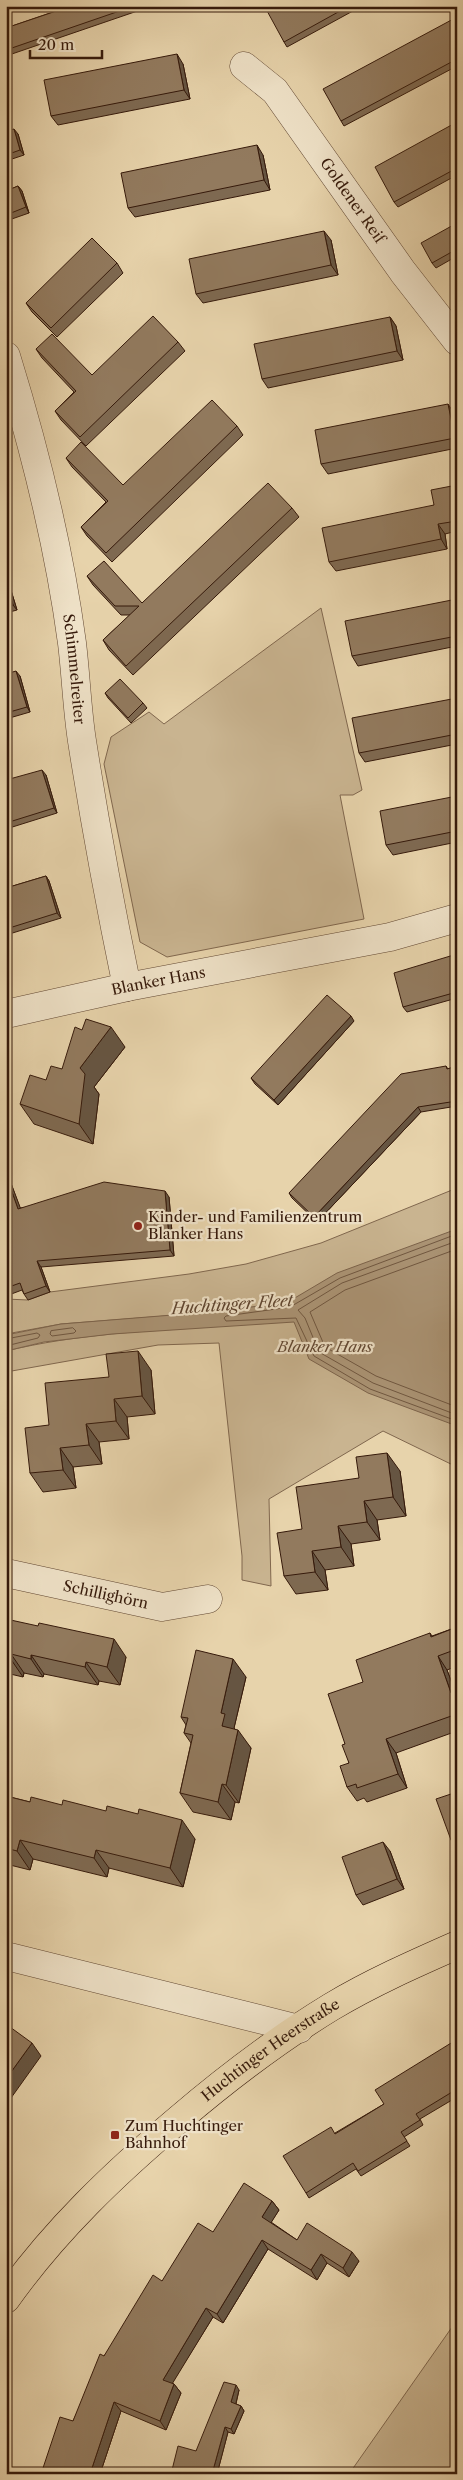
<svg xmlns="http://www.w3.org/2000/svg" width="463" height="2480" font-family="'Libre Caslon Text',serif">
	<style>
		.green { fill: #c9b490; stroke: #80674e }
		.water { fill: #ab9475; stroke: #7c634b }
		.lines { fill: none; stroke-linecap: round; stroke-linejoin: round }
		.shore { stroke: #705740; stroke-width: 1 }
		.minor-casing { stroke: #624833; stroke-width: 29 }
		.major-casing { stroke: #361a0b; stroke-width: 29 }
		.minor { stroke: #efe2c8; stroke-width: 28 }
		.major { stroke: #e7d3ab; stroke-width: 28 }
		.wall { fill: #7e6951; stroke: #361a0b }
		.shaded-wall { fill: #665542; stroke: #361a0b }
		.building { fill: #927a5e; stroke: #361a0b }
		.poi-dot { fill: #8f2418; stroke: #efe2c8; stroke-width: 2 }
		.labels { text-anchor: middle; stroke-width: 4.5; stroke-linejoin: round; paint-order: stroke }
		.street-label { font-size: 15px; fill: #361a0b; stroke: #efe2c8 }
		.poi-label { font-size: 15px; fill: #361a0b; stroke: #efe2c8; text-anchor: start }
		.park-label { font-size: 15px; font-style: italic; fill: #624833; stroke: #efe2c8 }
		.water-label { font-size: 16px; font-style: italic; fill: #5f4530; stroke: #efe2c8 }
	</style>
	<rect width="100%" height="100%" fill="#e7d3ab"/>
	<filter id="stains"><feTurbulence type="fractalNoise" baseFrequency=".004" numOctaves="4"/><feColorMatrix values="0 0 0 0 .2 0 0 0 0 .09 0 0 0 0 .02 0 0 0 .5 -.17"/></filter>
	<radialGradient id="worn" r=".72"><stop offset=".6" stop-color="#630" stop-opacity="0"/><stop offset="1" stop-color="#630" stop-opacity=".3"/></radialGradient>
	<g class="green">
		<path d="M321 608 362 790 353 795H340L364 919 167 957 140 942 104 764 111 737 149 712 164 724Z"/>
		<path d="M457 1188V1467L383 1431 269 1499 271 1586 242 1580V1556L219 1343 158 1345 6 1372V1351C76 1334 147 1331 218 1326L217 1312 61 1324 6 1334V1299L28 1300 50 1292 189 1274 246 1264 321 1243Z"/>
		<path d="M457 2320V2474H349Z"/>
	</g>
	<path class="water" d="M457 1229V1426L368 1393 309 1359 294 1322 112 1334 44 1342 6 1351V1335L61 1324 222 1311 288 1302 337 1273Z"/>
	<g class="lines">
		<g class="shore">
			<path d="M457 1234 340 1278 290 1307 226 1316 224 1318 226 1321 296 1318 314 1356 370 1389 457 1421"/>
			<path d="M457 1241 342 1283 298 1310 305 1318 319 1352 373 1383 457 1415"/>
			<path d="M457 1249 345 1290 310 1312 325 1347 376 1376 457 1407"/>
			<path d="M73 1328 76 1331 74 1333 52 1336 50 1334 51 1331Z"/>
			<path d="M6 1339 37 1333 40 1335 38 1338 6 1346"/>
		</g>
		<g class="minor-casing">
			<g id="minor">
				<path id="s1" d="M244 66 275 91 403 272 457 341"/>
				<path id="s2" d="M6 356C35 450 59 546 72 643 76 676 77 709 82 741 95 824 110 905 127 987"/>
				<path id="s3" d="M6 1014 127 987 390 937 457 918"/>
				<path id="s4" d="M6 1573 162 1607 208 1599"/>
				<path d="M6 1956 299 2029"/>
			</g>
		</g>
		<g class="major-casing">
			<g id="major">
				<path id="s5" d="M6 2299C54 2231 115 2173 179 2119 227 2078 277 2040 331 2007 371 1983 414 1964 457 1945"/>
			</g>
		</g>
		<use href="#minor" class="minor"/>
		<use href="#major" class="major"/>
	</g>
	<g class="wall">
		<path d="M71 6H152L6 56V28Z"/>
		<path d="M272 6H362L287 47 284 42Z"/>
		<path d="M457 17V66L344 126 341 121Z"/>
		<path d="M183 64 190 99 58 125 51 116Z"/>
		<path d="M457 122V175L398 207 394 202Z"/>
		<path d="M6 131 18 134 24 155 6 161Z"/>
		<path d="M263 155 270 190 135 217 128 208Z"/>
		<path d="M18 186 22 191 29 213 6 221V191Z"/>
		<path d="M457 223V256L436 268 432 263Z"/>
		<path d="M331 240 338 275 203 303 196 294Z"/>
		<path d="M117 263 123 273 57 337 32 312 26 303Z"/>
		<path d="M390 317 396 326 403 360 268 388 262 379Z"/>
		<path d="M178 342 185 351 86 446 61 420 55 411 74 392 42 358 36 349 92 375Z"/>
		<path d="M454 413 457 426V448L328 474 321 464Z"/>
		<path d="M237 426 243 435 112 562 87 536 81 527 106 502 72 467 66 458 123 485Z"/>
		<path d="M457 485V531L445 534 447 549 336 571 329 562 434 505Z"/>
		<path d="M292 508 299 517 133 675 109 650 103 640 130 615H121L93 585 87 576 142 603Z"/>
		<path d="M6 574 17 610 6 613Z"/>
		<path d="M457 599V646L358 666 352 656Z"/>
		<path d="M6 674 20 676 30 712 6 719Z"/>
		<path d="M105 693 143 703 147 708 131 723 108 698Z"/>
		<path d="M457 698V744L365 762 359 753Z"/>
		<path d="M46 775 57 813 6 829V780Z"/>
		<path d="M457 796V842L393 855 386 845Z"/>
		<path d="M46 876 49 881 61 918 6 935V888Z"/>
		<path d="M457 954V998L407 1012 403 1007Z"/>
		<path d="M354 1021 278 1105 255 1084 251 1078Z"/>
		<path d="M125 1047 94 1087 99 1094 93 1144 34 1124 20 1104 46 1080 62 1069Z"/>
		<path d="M446 1066 448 1069 457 1066V1106L421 1112 317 1222 292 1198 289 1193Z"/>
		<path d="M6 1170 20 1208 169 1197 174 1256 41 1267 50 1292 28 1300 24 1294 22 1290 6 1296Z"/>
		<path d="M151 1370 155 1414 127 1417 129 1439 99 1442 102 1464 73 1467 76 1488 43 1492 30 1473 49 1425 109 1377Z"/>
		<path d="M400 1471 406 1516 377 1520 380 1540 351 1544 354 1566 325 1570 328 1590 296 1594 284 1576 302 1529 359 1478Z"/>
		<path d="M6 1619 126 1657 120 1685 99 1681 98 1685 44 1674 43 1677 24 1673 23 1677 6 1673Z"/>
		<path d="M457 1627V1666L447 1670 455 1692H457V1731L396 1753 407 1788 367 1802 364 1798 357 1801 347 1787 349 1763 345 1744 363 1682 430 1633 432 1636Z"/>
		<path d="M246 1677 234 1728 251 1748 239 1803 235 1802 231 1820 193 1812 180 1793 191 1743 184 1733 186 1725 181 1717Z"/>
		<path d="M457 1792V1849L451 1840Z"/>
		<path d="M6 1796 30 1802 195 1839 183 1887 109 1868 107 1877 33 1859 30 1870 6 1864Z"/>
		<path d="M390 1851 404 1889 363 1905 356 1895Z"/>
		<path d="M457 2041V2097L420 2119 423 2125 404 2137 410 2146 361 2176 356 2169 309 2198 306 2193 335 2133 384 2104Z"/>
		<path d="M272 2201 279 2210 271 2222 297 2240 359 2261 349 2277 327 2263 317 2280 268 2249 223 2323 213 2317 172 2383 174 2384 181 2393 166 2430 121 2411 100 2474H41L73 2421 104 2356 162 2281 213 2232Z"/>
		<path d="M239 2390 236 2404 241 2406 244 2411 234 2434 228 2432 217 2474H171L196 2451Z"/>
	</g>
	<g class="shaded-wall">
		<path d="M177 54 183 64 190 99 184 90Z"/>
		<path d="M14 129 18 134 24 155 20 150Z"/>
		<path d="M257 145 263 155 270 190 264 180Z"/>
		<path d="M18 186 22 191 29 213 26 207Z"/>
		<path d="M324 231 331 240 338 275 331 265Z"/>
		<path d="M390 317 396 326 403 360 397 351Z"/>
		<path d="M448 404 454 413 457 426V441L455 438Z"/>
		<path d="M438 524 445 534 447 549 441 539Z"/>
		<path d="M6 574 17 610 13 605 6 581Z"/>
		<path d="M16 671 20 676 30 712 27 707Z"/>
		<path d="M42 770 46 775 57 813 54 808Z"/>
		<path d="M46 876 49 881 61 918 57 913Z"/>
		<path d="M351 1016 354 1021 278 1105 274 1100Z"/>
		<path d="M111 1027 125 1047 94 1087 99 1094 93 1144 79 1124 80 1068Z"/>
		<path d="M418 1107 421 1112 317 1222 314 1217Z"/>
		<path d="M6 1170 23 1215 18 1209 6 1175Z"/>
		<path d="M165 1191 169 1197 174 1256 170 1250Z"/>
		<path d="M37 1261 41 1267 50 1292 46 1286Z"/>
		<path d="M138 1351 151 1370 155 1414 142 1396Z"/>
		<path d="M114 1399 127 1417 129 1439 116 1421Z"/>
		<path d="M86 1424 99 1442 102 1464 89 1445Z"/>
		<path d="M60 1448 73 1467 76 1488 63 1470Z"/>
		<path d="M387 1453 400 1471 406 1516 393 1497Z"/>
		<path d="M364 1501 377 1520 380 1540 367 1522Z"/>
		<path d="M338 1526 351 1544 354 1566 341 1547Z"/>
		<path d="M312 1551 325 1570 328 1590 315 1572Z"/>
		<path d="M114 1639 126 1657 120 1685 107 1667Z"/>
		<path d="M11 1654 24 1673 23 1677 10 1658Z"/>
		<path d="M31 1655 44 1674 43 1677 31 1659Z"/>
		<path d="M438 1656 447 1670 457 1696 451 1693Z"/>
		<path d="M233 1659 246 1677 234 1728 238 1732 222 1726 221 1713Z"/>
		<path d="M86 1662 99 1681 98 1685 85 1667Z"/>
		<path d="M238 1730 251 1748 239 1803 226 1785Z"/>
		<path d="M386 1739 396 1753 407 1788 398 1774Z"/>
		<path d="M222 1784 235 1802 231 1820 218 1802Z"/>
		<path d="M182 1820 195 1839 183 1887 170 1868Z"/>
		<path d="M20 1840 33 1859 30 1870 17 1851Z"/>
		<path d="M383 1842 390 1851 404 1889 397 1879Z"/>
		<path d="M96 1850 109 1868 107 1877 94 1858Z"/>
		<path d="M32 2043 41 2056 6 2105V2079Z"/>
		<path d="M272 2201 279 2210 269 2226 262 2217Z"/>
		<path d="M262 2240 268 2249 223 2323 217 2314Z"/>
		<path d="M352 2252 359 2261 349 2277 343 2268Z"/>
		<path d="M321 2254 327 2263 317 2280 311 2270Z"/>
		<path d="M206 2308 213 2317 169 2389 163 2380Z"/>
		<path d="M174 2384 181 2393 166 2430 160 2421Z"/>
		<path d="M236 2385 239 2390 235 2407 231 2402Z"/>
		<path d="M114 2402 121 2411 100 2474H90Z"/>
		<path d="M241 2406 244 2411 234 2434 231 2429Z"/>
		<path d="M225 2427 228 2432 217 2474H212Z"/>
	</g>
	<g class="building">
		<path d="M71 6H134L6 50V28Z"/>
		<path d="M272 6H349L284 42 266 9Z"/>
		<path d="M457 17V59L341 121 323 89Z"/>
		<path d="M177 54 184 90 51 116 44 80Z"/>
		<path d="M457 122V168L394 202 375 167Z"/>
		<path d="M14 129 20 150 6 155V131Z"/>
		<path d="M257 145 264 180 128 208 121 173Z"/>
		<path d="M18 186 26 207 6 215V191Z"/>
		<path d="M457 223V249L432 263 421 243Z"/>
		<path d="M324 231 331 265 196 294 189 259Z"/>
		<path d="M92 238 117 263 51 328 26 303Z"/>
		<path d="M153 316 178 342 80 437 55 411 76 391 36 349 52 334 92 375Z"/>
		<path d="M390 317 397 351 262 379 254 344Z"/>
		<path d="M212 400 237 426 106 553 81 527 108 501 66 458 81 442 123 485Z"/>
		<path d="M448 404 455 438 321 464 315 430Z"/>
		<path d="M268 483 292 508 126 666 103 640 139 606H115L87 576 104 561 142 603Z"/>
		<path d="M457 485V521L438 524 441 539 329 562 322 528 434 505 431 490Z"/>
		<path d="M6 581 13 605 6 607Z"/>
		<path d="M457 599V636L352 656 345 621Z"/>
		<path d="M16 671 27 707 6 713V674Z"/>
		<path d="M120 679 143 703 128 718 105 693Z"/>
		<path d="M457 698V734L359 753 352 718Z"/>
		<path d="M42 770 54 808 6 823V780Z"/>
		<path d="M457 796V831L386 845 380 811Z"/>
		<path d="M46 876 57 913 6 929V888Z"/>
		<path d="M457 954V992L403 1007 394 973Z"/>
		<path d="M327 995 351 1016 274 1100 251 1078Z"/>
		<path d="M86 1019 111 1027 80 1068 85 1074 79 1124 20 1104 30 1075 46 1080 51 1066 62 1069 75 1027 82 1030Z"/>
		<path d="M446 1066 447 1069 457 1066V1101L418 1107 314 1217 289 1193 401 1074Z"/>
		<path d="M6 1175 18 1209 104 1182 165 1191 170 1250 37 1261 46 1286 24 1294 20 1283 6 1288Z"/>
		<path d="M138 1351 142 1396 114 1399 116 1421 86 1424 89 1445 60 1448 63 1470 30 1473 25 1428 49 1425 45 1383 109 1377 106 1354Z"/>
		<path d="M387 1453 393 1497 364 1501 367 1522 338 1526 341 1547 312 1551 315 1572 284 1576 277 1533 302 1529 296 1487 359 1478 356 1457Z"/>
		<path d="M6 1619 38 1626 39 1623 114 1639 107 1667 86 1662 85 1667 31 1655V1659L11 1654 10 1658 6 1657Z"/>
		<path d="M457 1627V1649L438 1656 451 1693 457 1692V1714L386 1739 398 1774 357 1788 356 1784 347 1787 340 1766 349 1763 342 1745 345 1744 328 1694 363 1682 356 1660 430 1633 431 1637Z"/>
		<path d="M196 1650 233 1659 221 1713 225 1714 222 1726 238 1730 226 1785 222 1784 218 1802 180 1793 193 1735 184 1733 188 1718 181 1717Z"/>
		<path d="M457 1792V1838L451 1840 436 1799Z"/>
		<path d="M6 1796 30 1802 31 1797 62 1805 63 1800 106 1811 107 1806 138 1814 139 1809 182 1820 170 1868 96 1850 94 1858 20 1840 17 1851 6 1848Z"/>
		<path d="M383 1842 397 1879 356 1895 342 1857Z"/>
		<path d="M10 2027 32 2043 6 2079V2033Z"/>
		<path d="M456 2040 457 2089 416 2114 420 2120 401 2132 407 2141 358 2171 353 2163 306 2193 283 2156 331 2127 335 2134 384 2104 375 2090Z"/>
		<path d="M244 2183 272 2201 262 2217 297 2240 307 2223 352 2252 343 2268 321 2254 311 2270 262 2240 217 2314 206 2308 163 2380 174 2384 160 2421 114 2402 90 2474H41L60 2417 73 2421 100 2354 104 2356 153 2275 162 2281 198 2223 213 2232Z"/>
		<path d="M224 2382 236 2385 231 2402 241 2406 231 2429 225 2427 212 2474H171L178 2446 196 2451Z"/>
	</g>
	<g class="poi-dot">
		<circle cx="138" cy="1226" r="5"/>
		<rect x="110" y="2130" width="10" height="10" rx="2.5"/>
	</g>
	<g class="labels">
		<g class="street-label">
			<text dy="5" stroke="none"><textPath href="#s1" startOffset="174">Goldener Reif</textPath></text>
			<text dy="5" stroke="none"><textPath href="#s2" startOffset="321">Schimmelreiter</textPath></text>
			<text dy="5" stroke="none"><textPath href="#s3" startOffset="156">Blanker Hans</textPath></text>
			<text dy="5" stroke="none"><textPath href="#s4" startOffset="102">Schillighörn</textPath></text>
			<text dy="5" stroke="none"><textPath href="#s5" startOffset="365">Huchtinger Heerstraße</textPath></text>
		</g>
		<g class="poi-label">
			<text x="148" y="1222">Kinder- und Familienzentrum<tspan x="148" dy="17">Blanker Hans</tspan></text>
			<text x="125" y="2131">Zum Huchtinger<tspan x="125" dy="17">Bahnhof</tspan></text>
		</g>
		<g class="park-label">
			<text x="325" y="1352">Blanker Hans</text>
		</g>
		<g class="water-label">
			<text transform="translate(232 1304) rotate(-4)" y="6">Huchtinger Fleet</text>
		</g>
	</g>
	<rect width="463" height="2480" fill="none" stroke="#e7d3ab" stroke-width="25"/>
	<rect x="8" y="8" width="448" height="2465" fill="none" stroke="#361a0b" stroke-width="2.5"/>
	<rect x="12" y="12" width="438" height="2455" fill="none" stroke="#361a0b"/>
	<path d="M30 50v8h72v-8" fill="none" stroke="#361a0b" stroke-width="2.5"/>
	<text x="38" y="50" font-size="15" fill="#361a0b" stroke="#efe2c8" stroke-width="4" paint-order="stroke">20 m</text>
	<rect width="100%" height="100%" filter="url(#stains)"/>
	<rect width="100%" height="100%" fill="url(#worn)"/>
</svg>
